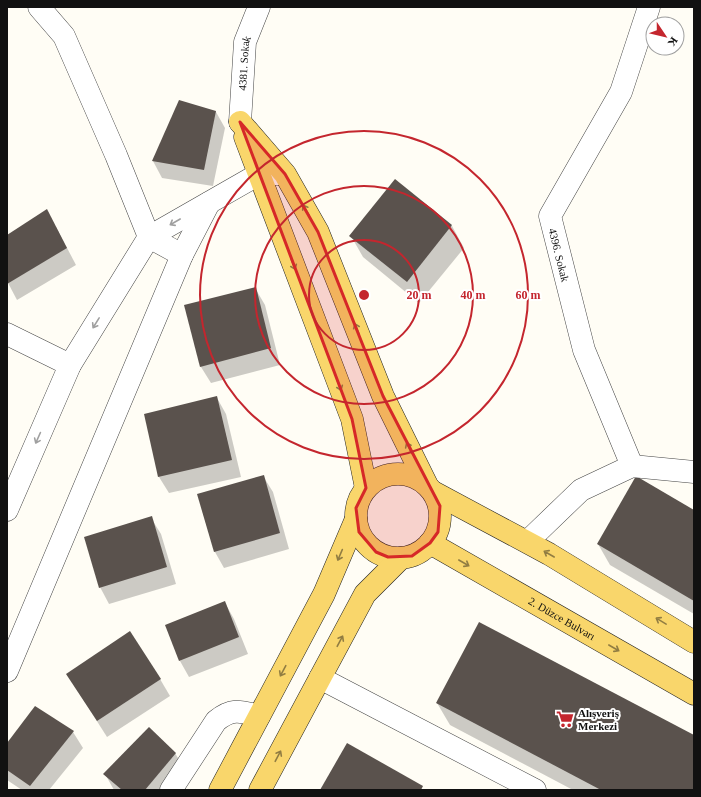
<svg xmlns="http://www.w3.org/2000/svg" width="701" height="797" font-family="'Times New Roman',serif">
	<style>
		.shadow { fill: #0003 }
		.building { fill: #5a524d }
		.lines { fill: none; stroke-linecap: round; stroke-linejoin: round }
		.minor-casing { stroke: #444; stroke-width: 23 }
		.major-casing { stroke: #222; stroke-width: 23 }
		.minor { stroke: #fff; stroke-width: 22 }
		.major { stroke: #f9d66b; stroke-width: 22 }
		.oneway { stroke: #917d42 }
		.oneway2 { stroke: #a0a0a0 }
		.marked { fill: #d62828; fill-opacity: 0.2; stroke: #d62828; stroke-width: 3; stroke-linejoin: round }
		.ring { fill: none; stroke: #c4262e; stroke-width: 2 }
		.labels { text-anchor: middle; stroke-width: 4; stroke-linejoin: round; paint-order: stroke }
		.street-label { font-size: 11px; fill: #111; stroke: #fff }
		.poi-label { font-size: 11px; font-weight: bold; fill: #111; stroke: #fff; text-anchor: start }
		.centre { fill: #c4262e; stroke: #fff; stroke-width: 2 }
		.ring-label { font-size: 12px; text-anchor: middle; font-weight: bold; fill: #c4262e; stroke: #fff; stroke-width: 4; stroke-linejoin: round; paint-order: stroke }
	</style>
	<rect width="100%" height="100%" fill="#fffdf5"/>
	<g class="shadow">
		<path d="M179 102 216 112 225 128 213 186 162 178 153 161Z"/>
		<path d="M395 181 452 226 464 248 419 303 363 257 351 236Z"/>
		<path d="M56 227 76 265 17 300 7 281V236Z"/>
		<path d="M255 288 265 305 280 365 211 383 201 367 186 306Z"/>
		<path d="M217 398 226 414 241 477 169 493 159 477 145 415Z"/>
		<path d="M263 476 273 492 289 549 224 568 215 552 198 495Z"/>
		<path d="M694 511V614L610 565 598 544Z"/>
		<path d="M151 518 161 534 176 584 109 604 100 587Z"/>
		<path d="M225 603 234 619 248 654 189 677 180 661Z"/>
		<path d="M67 674 160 679 170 696 107 737Z"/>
		<path d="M437 703 694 737V790H573L450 725Z"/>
		<path d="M73 732 83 748 49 790H22L7 780V745Z"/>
		<path d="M175 753 185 770 168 790H114L105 774Z"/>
	</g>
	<g class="building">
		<path d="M179 100 216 111 204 170 152 161Z"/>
		<path d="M395 179 452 225 407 282 349 236Z"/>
		<path d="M47 209 67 248 7 284V235Z"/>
		<path d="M256 287 271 348 200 367 184 305Z"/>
		<path d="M217 396 232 460 158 477 144 414Z"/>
		<path d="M264 475 280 533 214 552 197 494Z"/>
		<path d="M636 476 694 510V601L597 544Z"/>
		<path d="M152 516 167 567 99 588 84 537Z"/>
		<path d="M225 601 239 637 179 661 165 625Z"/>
		<path d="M479 622 694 735V790H601L436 703Z"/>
		<path d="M130 631 161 679 97 721 66 674Z"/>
		<path d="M35 706 74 731 30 786 7 770V743Z"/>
		<path d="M149 727 176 753 145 790H122L103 774Z"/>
		<path d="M347 743 423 786 421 790H320Z"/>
	</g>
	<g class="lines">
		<g class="minor-casing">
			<g id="minor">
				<path d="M39 7 64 36 116 155 149 237 182 255"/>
				<path id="s1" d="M240 122 245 42 259 7"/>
				<path d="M7 334 70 365"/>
				<path d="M632 466 584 350 550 216 621 92 649 7"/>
				<path d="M7 510 70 365 149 237 259 174H278"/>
				<path d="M528 541 581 490 632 466 694 472"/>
				<path d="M7 671 182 255 209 203"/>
				<path d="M320 678 535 790"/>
				<path d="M171 790 216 721C232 708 240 711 259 716"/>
			</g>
		</g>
		<g class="major-casing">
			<g id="major">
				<path d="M240 122 285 174 318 232 383 396 426 483"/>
				<path d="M245 137 352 419 366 488"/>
				<circle cx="398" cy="516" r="42"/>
				<path d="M435 493 549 554 694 642"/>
				<path id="s2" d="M430 543 694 694"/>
				<path d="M220 790 324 594 356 519"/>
				<path d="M260 790 365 594 401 558"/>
			</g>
		</g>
		<use href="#minor" class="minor"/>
		<use href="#major" class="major"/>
	</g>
	<defs><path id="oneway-shaft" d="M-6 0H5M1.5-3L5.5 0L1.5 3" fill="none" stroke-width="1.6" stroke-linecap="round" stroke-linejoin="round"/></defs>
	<g class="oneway">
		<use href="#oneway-shaft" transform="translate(306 210) rotate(-120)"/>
		<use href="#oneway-shaft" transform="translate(293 264) rotate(69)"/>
		<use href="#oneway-shaft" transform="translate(357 329) rotate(-112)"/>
		<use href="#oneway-shaft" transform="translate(339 385) rotate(69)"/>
		<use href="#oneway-shaft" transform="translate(409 448) rotate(-116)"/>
		<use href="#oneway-shaft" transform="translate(549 554) rotate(-150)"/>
		<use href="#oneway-shaft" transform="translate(340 555) rotate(113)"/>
		<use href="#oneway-shaft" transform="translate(464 563) rotate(30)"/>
		<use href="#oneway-shaft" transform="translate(661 621) rotate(-149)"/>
		<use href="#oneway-shaft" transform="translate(340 641) rotate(-62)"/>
		<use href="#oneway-shaft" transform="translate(614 648) rotate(30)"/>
		<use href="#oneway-shaft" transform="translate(283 671) rotate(118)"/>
		<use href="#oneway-shaft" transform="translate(278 756) rotate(-62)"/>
	</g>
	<g class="oneway2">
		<use href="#oneway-shaft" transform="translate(175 222) rotate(150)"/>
		<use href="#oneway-shaft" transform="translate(96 323) rotate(122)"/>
		<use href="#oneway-shaft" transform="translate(38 438) rotate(114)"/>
	</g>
	<path class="marked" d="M240 122 285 174 318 232 383 396 440 506 438 532 430 543 412 556 388 557 376 552 359 532 356 508 366 488 352 419Z"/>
	<g class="ring">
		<circle cx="364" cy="295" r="55"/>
		<circle cx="364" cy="295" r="109"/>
		<circle cx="364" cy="295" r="164"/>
	</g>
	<defs>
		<g id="supermarket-bare" transform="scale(1.38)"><path d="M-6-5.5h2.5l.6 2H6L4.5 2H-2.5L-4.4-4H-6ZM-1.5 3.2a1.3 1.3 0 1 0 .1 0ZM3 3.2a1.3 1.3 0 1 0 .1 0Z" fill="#c4262e" stroke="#fff" stroke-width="2.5" paint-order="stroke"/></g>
	</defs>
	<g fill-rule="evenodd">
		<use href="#supermarket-bare" x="565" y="719"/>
	</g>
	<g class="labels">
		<g class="street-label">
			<text dy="4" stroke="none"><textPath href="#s1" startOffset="59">4381. Sokak</textPath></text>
			<text transform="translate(559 255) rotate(76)" y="4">4396. Sokak</text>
			<text dy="4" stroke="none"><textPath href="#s2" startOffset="152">2. Düzce Bulvarı</textPath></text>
		</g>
		<g class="poi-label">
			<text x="578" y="717">Alışveriş<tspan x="578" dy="13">Merkezi</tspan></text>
		</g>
	</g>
	<circle cx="364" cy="295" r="6" class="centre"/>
	<g class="ring-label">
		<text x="419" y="299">20 m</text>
		<text x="473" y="299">40 m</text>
		<text x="528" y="299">60 m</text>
	</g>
	<rect width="701" height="797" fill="none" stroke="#111111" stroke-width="16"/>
	<g transform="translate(665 36) rotate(125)"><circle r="19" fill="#ffffff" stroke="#a0a0a0"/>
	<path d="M0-3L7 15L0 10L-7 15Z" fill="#c4262e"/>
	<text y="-6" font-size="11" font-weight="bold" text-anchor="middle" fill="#111111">K</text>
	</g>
</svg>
